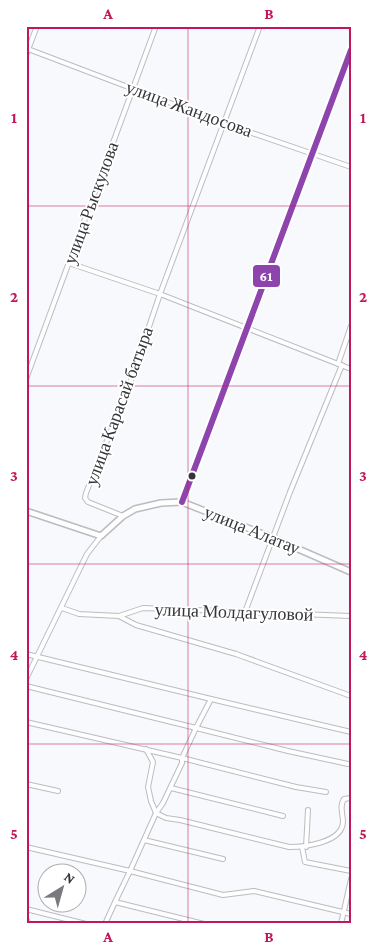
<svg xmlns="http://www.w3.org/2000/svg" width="377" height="950" font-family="'Crimson Pro',serif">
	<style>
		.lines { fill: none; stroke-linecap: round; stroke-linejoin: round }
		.minor-casing { stroke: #bcbcc0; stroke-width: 6 }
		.tertiary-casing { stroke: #bcbcc0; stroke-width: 8 }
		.minor { stroke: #fefeff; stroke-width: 4 }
		.tertiary { stroke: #fefeff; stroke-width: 5 }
		.bus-1-casing { stroke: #fff; stroke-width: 10 }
		.bus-1 { stroke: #8e44ad; stroke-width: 6 }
		.grid { fill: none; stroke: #c2185b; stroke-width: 1; stroke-opacity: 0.55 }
		.bus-dot { fill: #343539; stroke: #fff; stroke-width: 2 }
		.labels { text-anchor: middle; stroke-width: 4; stroke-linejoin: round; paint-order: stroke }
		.street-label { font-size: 18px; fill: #343539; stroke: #fff }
		.line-badge { stroke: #fff; stroke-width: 2 }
		.badge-label { font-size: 14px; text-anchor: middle; font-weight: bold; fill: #fff }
		.neatline { fill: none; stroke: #c2185b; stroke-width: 2 }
		.grid-label { font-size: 16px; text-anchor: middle; font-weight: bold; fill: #c2185b }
	</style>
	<rect width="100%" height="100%" fill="#f8f9fd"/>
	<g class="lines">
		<g class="minor-casing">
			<g id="minor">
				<path d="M28 49 223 123 351 167"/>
				<path d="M26 55 37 26"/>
				<path d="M69 263 160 294 351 369"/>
				<path d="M338 364 351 326"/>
				<path d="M26 379 156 26"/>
				<path d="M123 516 88 502 85 498 86 493 130 383 160 294 260 26"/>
				<path d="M62 608 79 614 119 616 136 625 236 654 351 696"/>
				<path d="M245 612 290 492 342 365"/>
				<path d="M119 616 143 608 351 616"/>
				<path d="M26 654 211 699"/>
				<path d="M26 679 87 554 101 536"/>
				<path d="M26 686 196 728 211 699 351 732"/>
				<path d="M26 722 182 758 296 787 326 792"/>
				<path d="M146 749 153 762 148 787 151 801 156 813 166 818 180 820 289 847C304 847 342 843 343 822 343 814 339 806 344 799L351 798"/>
				<path d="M348 764 288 751 196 728 182 758V763L163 803 156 813 130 871 223 895 254 891 351 914"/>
				<path d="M26 784 58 791"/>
				<path d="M171 788 283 816"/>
				<path d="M144 840 223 859"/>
				<path d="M26 847 130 871 115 902 204 924"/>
				<path d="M302 847 305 862 351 871"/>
				<path d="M306 847 308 810"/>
				<path d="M26 909 86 924"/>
				<path d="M26 919 29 924"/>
				<path d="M105 924 115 902"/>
				<path d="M341 924 351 879"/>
			</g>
		</g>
		<g class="tertiary-casing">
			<g id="tertiary">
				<path d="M182 502 351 50"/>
				<path d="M26 511 101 536 123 516 135 509 161 503 182 502 273 538 351 572"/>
			</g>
		</g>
		<use href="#minor" class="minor"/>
		<use href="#tertiary" class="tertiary"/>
		<g class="bus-1-casing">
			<path id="bus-1" d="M182 502 351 50"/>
		</g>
		<use href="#bus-1" class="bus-1"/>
	</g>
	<path class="grid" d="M188 26V924M26 206H351M26 386H351M26 564H351M26 744H351"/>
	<circle class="bus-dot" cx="192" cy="476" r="4.5"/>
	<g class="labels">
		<g class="street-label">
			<text transform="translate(189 109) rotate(20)" y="6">улица Жандосова</text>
			<text transform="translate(91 203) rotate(-70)" y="6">улица Рыскулова</text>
			<text transform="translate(119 406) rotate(-70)" y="6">улица Карасай батыра</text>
			<text transform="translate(252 530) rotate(22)" y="6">улица Алатау</text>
			<text transform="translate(234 612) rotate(2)" y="6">улица Молдагуловой</text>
		</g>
	</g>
	<rect class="line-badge" x="252" y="264" width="29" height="24" rx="5" fill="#8e44ad"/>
	<g class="badge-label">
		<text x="266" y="281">61</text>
	</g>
	<rect width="377" height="950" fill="none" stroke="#ffffff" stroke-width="55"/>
	<g transform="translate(62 888) rotate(37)"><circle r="24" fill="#ffffff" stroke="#aeaeb0"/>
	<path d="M0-4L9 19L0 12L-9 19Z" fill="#797a7e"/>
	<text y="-8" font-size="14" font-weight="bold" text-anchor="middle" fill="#343539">N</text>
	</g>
	<rect x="28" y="28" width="322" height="894" class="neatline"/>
	<g class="grid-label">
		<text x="108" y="19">A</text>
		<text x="269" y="19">B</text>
		<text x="14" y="123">1</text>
		<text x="363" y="123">1</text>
		<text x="14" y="302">2</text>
		<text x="363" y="302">2</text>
		<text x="14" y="481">3</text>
		<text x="363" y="481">3</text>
		<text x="14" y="660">4</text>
		<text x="363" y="660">4</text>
		<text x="14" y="839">5</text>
		<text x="363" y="839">5</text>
		<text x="108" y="942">A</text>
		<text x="269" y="942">B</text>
	</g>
</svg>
